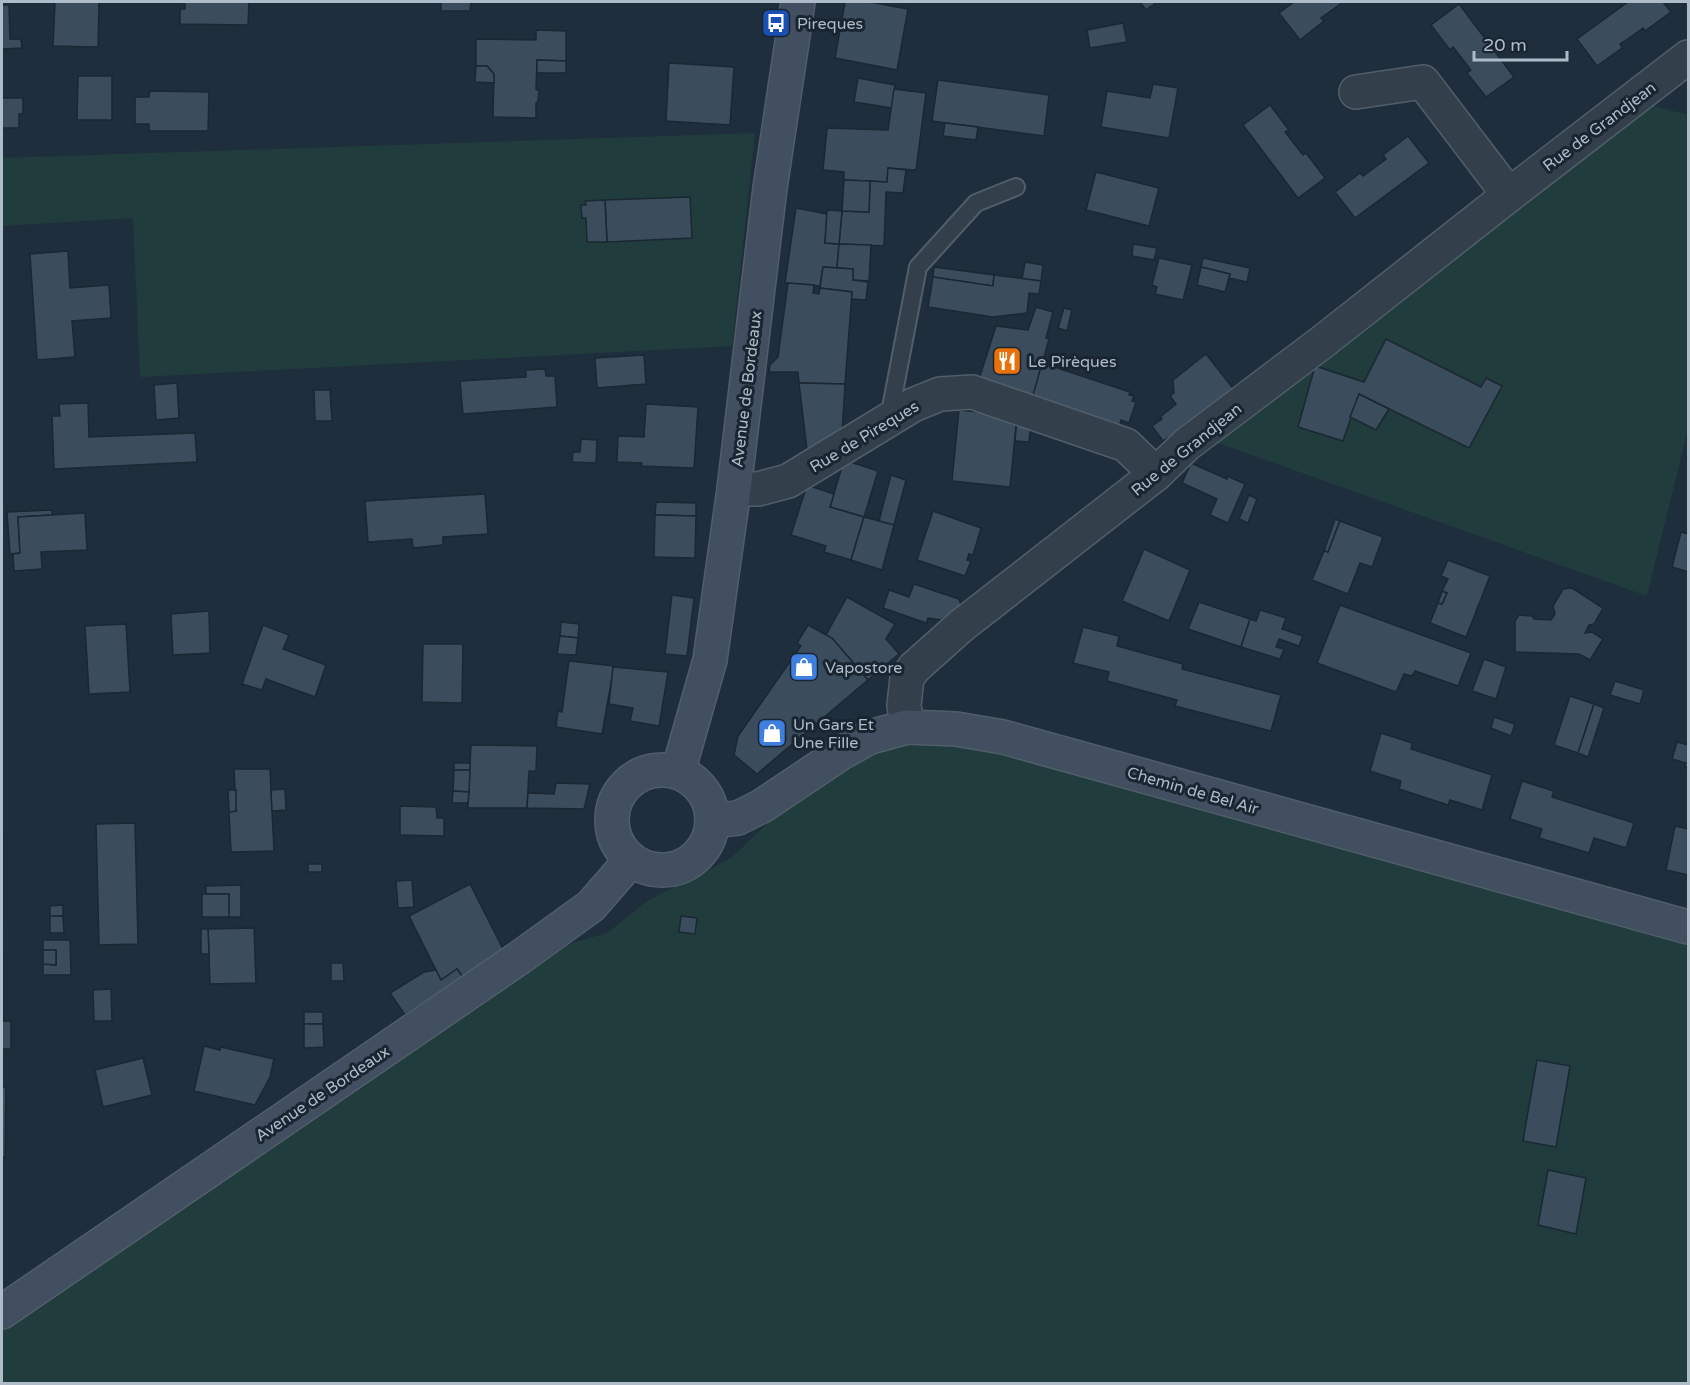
<svg xmlns="http://www.w3.org/2000/svg" width="1690" height="1385" font-family="'Varela Round',sans-serif">
	<style>
		.green { fill: #213c3d }
		.building { fill: #3b4d5d; stroke: #1b2733; stroke-width: 1.5 }
		.lines { fill: none; stroke-linecap: round; stroke-linejoin: round }
		.lane-casing { stroke: #515e6a; stroke-width: 20 }
		.street-casing { stroke: #515e6a; stroke-width: 36 }
		.secondary-casing { stroke: #515e6a; stroke-width: 36 }
		.lane { stroke: #33404c; stroke-width: 16 }
		.street { stroke: #33404c; stroke-width: 33 }
		.secondary { stroke: #414f60; stroke-width: 33 }
		.labels { text-anchor: middle; stroke-width: 6; stroke-linejoin: round; paint-order: stroke }
		.poi-label { font-size: 16px; fill: #aebbc9; stroke: #192531; text-anchor: start }
		.street-label { font-size: 16px; fill: #aebbc9; stroke: #192531 }
	</style>
	<rect width="100%" height="100%" fill="#1f2e3c"/>
	<g class="green">
		<path d="M1651 105 1688 115V429L1647 596 1218 443Z"/>
		<path d="M755 133 732 346 140 377 133 218 2 226V158Z"/>
		<path d="M907 727 1688 927V1383L2 1384V1312L519 958 607 933 647 901 731 858 841 753Z"/>
	</g>
	<g class="building">
		<path d="M55 2H99L98 47 53 46Z"/>
		<path d="M181 2H249L248 25 180 24V9H185V4H181Z"/>
		<path d="M441 2H471L470 11H441Z"/>
		<path d="M845 2H870L908 9 897 70 835 58Z"/>
		<path d="M1140 2H1157L1146 10Z"/>
		<path d="M1294 2H1343L1321 18 1324 21 1300 40 1279 13Z"/>
		<path d="M1628 2H1663L1671 12 1645 31 1643 28 1632 36 1620 44 1622 48 1597 66 1577 39Z"/>
		<path d="M1459 4 1514 77 1486 97 1467 73 1471 70 1453 47 1450 50 1431 25Z"/>
		<path d="M2 5H9L10 39H21L22 48 2 49Z"/>
		<path d="M1123 23 1127 42 1090 48 1087 30Z"/>
		<path d="M536 30 566 31V61L537 60 536 89 539 91 538 101 536 103V118L493 117 494 74 487 66H476V39L536 40Z"/>
		<path d="M537 60 566 61V73H537Z"/>
		<path d="M669 63 734 67 730 125 666 121Z"/>
		<path d="M476 66H487L494 74V83L475 82Z"/>
		<path d="M78 76H112V120H77Z"/>
		<path d="M858 78 895 85 892 108 854 102Z"/>
		<path d="M938 80 1049 95 1044 136 932 121Z"/>
		<path d="M1153 84 1178 88 1169 138 1101 127 1107 91 1150 98Z"/>
		<path d="M894 89 926 93 916 170 888 168 887 182 844 180V172L823 170 827 128 888 130Z"/>
		<path d="M150 91 209 92 208 131H149V124H135V97H149Z"/>
		<path d="M2 98H23V114H19V128H2Z"/>
		<path d="M1270 105 1289 130 1285 132 1303 155 1306 153 1325 178 1298 198 1243 125Z"/>
		<path d="M945 123 978 127 976 140 943 136Z"/>
		<path d="M1408 136 1429 163 1355 218 1335 192 1360 173 1363 176 1386 159 1383 155Z"/>
		<path d="M888 168 906 170 903 193 886 192 884 246 839 244 842 211 869 212 870 181 887 182Z"/>
		<path d="M1096 172 1159 188 1149 226 1086 210Z"/>
		<path d="M844 180 870 181 869 212 842 211Z"/>
		<path d="M690 197 692 238 607 242 605 200Z"/>
		<path d="M605 200 607 242H587L586 218H582L581 205H586L585 201Z"/>
		<path d="M796 208 827 214 825 243 839 244 837 268 823 267 820 286 785 283Z"/>
		<path d="M827 210 842 211 839 244 825 243Z"/>
		<path d="M839 244 871 245 869 281 853 280V269L837 268Z"/>
		<path d="M1133 244 1157 248 1154 260 1132 256Z"/>
		<path d="M68 251 70 288 109 285 111 318 72 321 75 357 37 360 30 254Z"/>
		<path d="M1159 258 1192 265 1183 300 1155 294 1157 287 1152 285Z"/>
		<path d="M1203 258 1250 268 1247 282 1229 278 1230 274 1201 267Z"/>
		<path d="M1025 262 1043 265 1041 281 1022 279Z"/>
		<path d="M823 267 853 269V280L868 282 866 300 851 299 852 292 820 288Z"/>
		<path d="M934 267 994 275 993 286 933 277Z"/>
		<path d="M1201 267 1230 274 1225 292 1197 285Z"/>
		<path d="M994 275 1041 281 1039 294 1029 293 1027 313 993 317 928 307 933 277 993 286Z"/>
		<path d="M788 283 814 285 813 293 819 294 820 288 852 292 845 384 799 383 798 372H769L770 365 778 357Z"/>
		<path d="M1036 307 1053 312 1046 338 1049 339 1033 397 979 379 996 326 1028 330Z"/>
		<path d="M1064 308 1072 310 1067 331 1058 328Z"/>
		<path d="M1386 339 1481 387 1486 378 1502 386 1469 448 1359 394 1343 441 1298 427 1315 366 1364 382Z"/>
		<path d="M1206 354 1235 391 1175 438 1173 435 1163 441 1152 426 1162 419 1160 417 1176 404 1170 396 1174 393 1173 380Z"/>
		<path d="M644 355 646 384 597 388 595 358Z"/>
		<path d="M1042 363 1130 392 1129 395 1134 396 1132 401 1136 402 1129 423 1121 420 1119 428 1032 399Z"/>
		<path d="M545 369 546 376H555L557 407 463 414 460 381 526 377V370Z"/>
		<path d="M177 383 179 418 156 420 154 385Z"/>
		<path d="M799 383 845 384 842 434 808 458Z"/>
		<path d="M314 390H330L332 421H315Z"/>
		<path d="M1359 394 1389 409 1376 430 1350 417Z"/>
		<path d="M88 403 89 437 195 433 197 462 54 469 52 416H60L59 404Z"/>
		<path d="M646 404 698 407 694 468 641 466 642 463 617 462 618 436 644 437Z"/>
		<path d="M959 410 1017 416 1010 487 952 481Z"/>
		<path d="M1017 418 1031 422 1029 442 1015 441Z"/>
		<path d="M581 439 597 440 596 463 572 462 573 452H580Z"/>
		<path d="M844 460 878 471 864 517 830 507Z"/>
		<path d="M1191 463 1227 479V476L1245 484 1228 523 1210 515 1217 499 1182 483Z"/>
		<path d="M891 475 906 480 894 525 879 521Z"/>
		<path d="M807 485 834 494 830 507 864 517 851 560 824 552 826 546 791 535Z"/>
		<path d="M485 494 488 534 443 537V545L413 548 412 539 368 542 365 501Z"/>
		<path d="M1249 495 1257 499 1248 523 1239 519Z"/>
		<path d="M656 502 696 503V516L655 515Z"/>
		<path d="M52 510V515L18 517 20 553 10 554 7 512Z"/>
		<path d="M933 511 981 528 973 555 969 554 967 560 971 561 965 576 917 560Z"/>
		<path d="M85 513 87 550 41 552 42 569 14 571 13 554 20 553 18 517Z"/>
		<path d="M655 515 696 516 695 558 654 557Z"/>
		<path d="M864 517 894 525 882 570 851 560Z"/>
		<path d="M1335 519 1340 521 1328 552 1324 551Z"/>
		<path d="M1340 521 1383 537 1372 567 1360 563 1348 594 1312 580 1324 551 1328 552Z"/>
		<path d="M1681 532 1688 534V572L1672 567Z"/>
		<path d="M1144 549 1190 570 1169 621 1122 601Z"/>
		<path d="M1448 560 1490 576 1466 637 1430 623 1438 603 1442 604 1447 593 1442 591 1448 579 1441 576Z"/>
		<path d="M914 584 959 599 961 605 941 620 928 618 926 623 883 608 889 590 909 597Z"/>
		<path d="M1572 588 1603 608 1594 624 1589 625 1585 633 1592 632 1603 639 1590 660 1579 654 1515 652V621L1519 615 1532 616 1534 619 1551 620 1555 614 1553 606 1563 589Z"/>
		<path d="M1442 591 1447 593 1442 604 1438 603Z"/>
		<path d="M672 595 694 598 687 656 665 654Z"/>
		<path d="M847 597 895 624 886 639 899 654 868 680 832 638 826 635Z"/>
		<path d="M1199 602 1250 619 1241 647 1188 629Z"/>
		<path d="M1340 605 1471 653 1458 686 1415 671 1412 676 1404 674 1396 692 1317 663Z"/>
		<path d="M1260 610 1286 618 1282 629 1303 636 1299 646 1279 639 1276 647 1284 649 1280 659 1241 647 1250 619 1256 621Z"/>
		<path d="M209 611 210 653 173 655 171 614Z"/>
		<path d="M561 622 579 624 578 638 560 636Z"/>
		<path d="M126 624 130 692 89 694 85 626Z"/>
		<path d="M263 625 289 635 283 649 326 665 315 697 266 679 262 690 242 684Z"/>
		<path d="M808 625 832 638 868 680 757 774 734 755 738 736 801 646 797 643Z"/>
		<path d="M1083 627 1119 636 1117 646 1183 664 1182 669 1281 695 1271 731 1175 706 1177 700 1107 681 1109 672 1073 663Z"/>
		<path d="M560 636 578 638 576 655 557 654Z"/>
		<path d="M423 644H463L462 703 422 702Z"/>
		<path d="M1484 659 1506 667 1496 699 1472 691Z"/>
		<path d="M569 661 614 666 602 734 556 727 558 711 562 712Z"/>
		<path d="M613 667 668 672 659 726 630 721 633 708 609 704Z"/>
		<path d="M1615 681 1644 690 1640 704 1610 695Z"/>
		<path d="M1570 696 1594 704 1578 753 1554 745Z"/>
		<path d="M1594 704 1604 708 1588 757 1578 753Z"/>
		<path d="M1494 717 1515 724 1511 736 1491 728Z"/>
		<path d="M1381 733 1412 743 1411 749 1492 775 1482 810 1450 800 1448 805 1399 789 1401 781 1370 771Z"/>
		<path d="M1677 742 1688 745V768L1685 767 1686 763 1672 759Z"/>
		<path d="M471 745 537 746 536 771H529L527 808H468Z"/>
		<rect x="454" y="763" width="16" height="7"/>
		<path d="M234 769H270L274 851 231 852 229 812 236 811Z"/>
		<path d="M454 770H470L469 792 453 791Z"/>
		<path d="M1522 781 1554 791 1552 797 1634 823 1626 848 1594 838 1589 853 1539 838 1542 829 1510 819Z"/>
		<path d="M556 783 590 784 584 809 527 808 528 793 554 794Z"/>
		<path d="M285 789 286 810 272 811 271 790Z"/>
		<path d="M228 790H236V811L229 812Z"/>
		<path d="M453 791 469 792 468 803H452Z"/>
		<path d="M400 806 436 807 437 818H444V836L400 835Z"/>
		<path d="M135 823 138 944 99 945 96 824Z"/>
		<path d="M1675 826 1688 829V875L1666 870Z"/>
		<rect x="2" y="830" width="1" height="95"/>
		<rect x="308" y="864" width="14" height="8"/>
		<path d="M412 880 414 907 398 908 396 881Z"/>
		<path d="M470 884 503 949 463 977 457 969 441 980 409 916Z"/>
		<path d="M241 885V917H229V894H206V886Z"/>
		<rect x="202" y="894" width="27" height="23"/>
		<path d="M63 905V916H50V906Z"/>
		<path d="M50 916H63L64 933H50Z"/>
		<path d="M681 916 697 918 695 934 679 932Z"/>
		<path d="M254 928 256 983 210 984 208 929Z"/>
		<path d="M201 929H208L209 954H201Z"/>
		<path d="M43 940H70L71 975H43V964L56 965V950H43Z"/>
		<path d="M43 950H56V965L43 964Z"/>
		<path d="M2 952H3V1021H11V1049H2Z"/>
		<path d="M331 963H343L344 981H331Z"/>
		<path d="M457 969 463 977 405 1015 390 993 424 972 436 970 441 980Z"/>
		<path d="M111 989 112 1021H94L93 990Z"/>
		<rect x="304" y="1012" width="19" height="12"/>
		<path d="M304 1024H323L324 1047 304 1048Z"/>
		<path d="M204 1046 220 1050 221 1047 274 1059 270 1077 255 1105 194 1091Z"/>
		<path d="M143 1058 152 1095 103 1107 95 1070Z"/>
		<path d="M1537 1060 1570 1066 1556 1147 1523 1141Z"/>
		<path d="M2 1087H6L5 1158 2 1157Z"/>
		<path d="M1548 1170 1586 1178 1576 1234 1538 1225Z"/>
	</g>
	<g class="lines">
		<g class="lane-casing">
			<path id="lane" d="M889 418 918 267 976 203 1016 187"/>
		</g>
		<g class="street-casing">
			<g id="street">
				<path d="M1356 92 1423 82 1509 195"/>
				<path d="M734 489H758L788 481 913 405 940 394 972 392 1126 445 1156 474"/>
				<path d="M907 727 904 705 907 678 914 668 961 626 1156 474 1186 445 1321 343 1509 195 1688 57"/>
			</g>
		</g>
		<g class="secondary-casing">
			<g id="secondary">
				<circle cx="662" cy="820" r="50"/>
				<path d="M678 772 710 660 734 489 770 188 798 2"/>
				<path d="M712 821 738 818 762 806 841 753 870 737 907 727 956 729 1003 737 1688 927"/>
				<path d="M2 1312 519 958 591 906 631 860"/>
			</g>
		</g>
		<use href="#lane" class="lane"/>
		<use href="#street" class="street"/>
		<use href="#secondary" class="secondary"/>
	</g>
	<defs>
		<g id="bus-square" transform="scale(1.5)"><rect x="-9" y="-9" width="18" height="18" rx="4" fill="#1a4fb4" stroke="#192531"/><path d="M-5-6H5V4H4V6H2V4H-2V6H-4V4H-5ZM-3.5-4V0h7V-4ZM-3.5 1.2v1.5H-2V1.2ZM2 1.2v1.5H3.5V1.2Z" fill="#fff"/></g>
		<g id="restaurant-square" transform="scale(1.5)"><rect x="-9" y="-9" width="18" height="18" rx="4" fill="#e8710a" stroke="#192531"/><path d="M-5-6h1v4h1v-4h1v4h1v-4h1v5L-1.5 .5V6h-2V.5L-5-1ZM5-6V6H3V1.5H1.5Q1.5-4 5-6Z" fill="#fff"/></g>
		<g id="shop-square" transform="scale(1.5)"><rect x="-9" y="-9" width="18" height="18" rx="4" fill="#3f7fe0" stroke="#192531"/><path d="M-5-2.5h2.3a2.7 3.5 0 0 1 5.4 0H5L5.5 6h-11ZM-1.5-2.5h3a1.5 2.3 0 0 0-3 0Z" fill="#fff"/></g>
	</defs>
	<g fill-rule="evenodd">
		<use href="#bus-square" x="776" y="23"/>
		<use href="#restaurant-square" x="1007" y="361"/>
		<use href="#shop-square" x="804" y="667"/>
		<use href="#shop-square" x="772" y="733"/>
	</g>
	<g class="labels">
		<g class="poi-label">
			<text x="797" y="29">Pireques</text>
			<text x="1028" y="367">Le Pirèques</text>
			<text x="825" y="673">Vapostore</text>
			<text x="793" y="730">Un Gars Et<tspan x="793" dy="18">Une Fille</tspan></text>
		</g>
		<g class="street-label">
			<text transform="translate(1599 126) rotate(-37)" y="6">Rue de Grandjean</text>
			<text transform="translate(746 389) rotate(-83)" y="6">Avenue de Bordeaux</text>
			<text transform="translate(864 436) rotate(-31)" y="6">Rue de Pireques</text>
			<text transform="translate(1186 449) rotate(-39)" y="6">Rue de Grandjean</text>
			<text transform="translate(1193 790) rotate(16)" y="6">Chemin de Bel Air</text>
			<text transform="translate(322 1093) rotate(-34)" y="6">Avenue de Bordeaux</text>
		</g>
	</g>
	<rect width="1690" height="1385" fill="none" stroke="#aebbc9" stroke-width="6"/>
	<path d="M1474 51v9h93v-9" fill="none" stroke="#aebbc9" stroke-width="3"/>
	<text x="1483" y="51" font-size="18" fill="#aebbc9" stroke="#192531" stroke-width="4.5" paint-order="stroke">20 m</text>
</svg>
